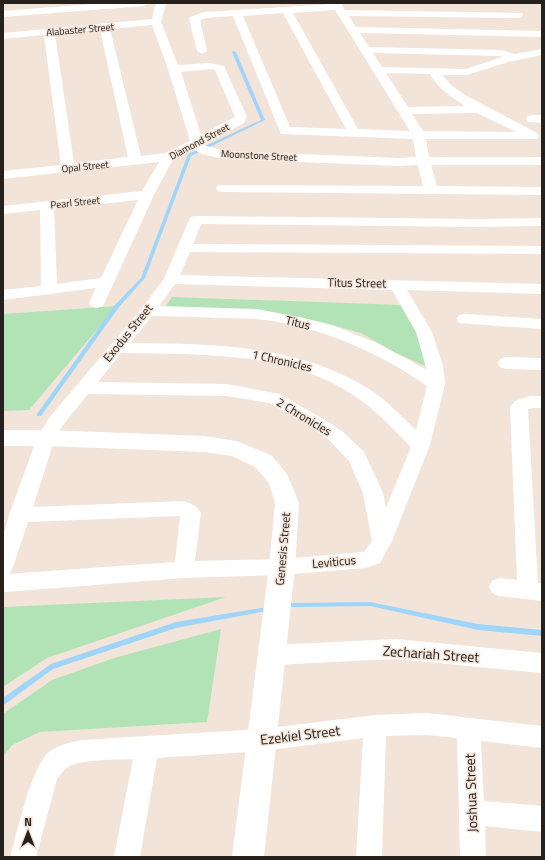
<svg xmlns="http://www.w3.org/2000/svg" width="545" height="860" font-family="'Titillium Web',sans-serif">
	<style>
		.green { fill: #b2e3b6 }
		.lines { fill: none; stroke-linecap: round; stroke-linejoin: round }
		.stream { fill: #9fd5f8; fill-rule: evenodd }
		.minor { fill: #fff; fill-rule: evenodd }
		.tertiary { fill: #fff; fill-rule: evenodd }
		.labels { text-anchor: middle; stroke-width: 3; stroke-linejoin: round; paint-order: stroke }
		.far-street-label { font-size: 10px; fill: #27211d; stroke: #f3e4d9 }
		.street-label { font-size: 12px; fill: #27211d; stroke: #f3e4d9 }
		.near-street-label { font-size: 14px; fill: #27211d; stroke: #f3e4d9 }
	</style>
	<rect width="100%" height="100%" fill="#f3e4d9"/>
	<g class="green">
		<path d="M172 297 402 305 418 336 425 366 394 352 361 333 322 322 257 311 165 307Z"/>
		<path d="M117 306 29 410 3 411V314Z"/>
		<path d="M226 597 47 658 3 687V607Z"/>
		<path d="M221 629 207 722 40 732 12 745 3 757V714L52 680 114 658Z"/>
	</g>
	<g class="lines">
		<g class="stream">
			<path d="M233 51 236 52 265 120 191 156 145 278 119 307 41 416H37V414L115 305 141 278 188 154 261 120 232 52Z"/>
			<path d="M370 602 478 624 542 630V636L478 630 370 606 292 607H290L289 605 290 603H292Z"/>
			<path d="M261 608H263L264 610 263 612H261L176 628 53 669 5 704 3 705V698L51 664 176 622Z"/>
		</g>
		<g class="minor">
			<path d="M105 3H149L144 6 3 17V11Z"/>
			<path d="M156 3H166L161 22 178 65 210 63 224 66 247 117 244 123 204 145 224 151 399 158 416 157 413 139 281 134 233 16 206 18 200 20 207 51 202 54 197 51 189 19 190 17 204 12 332 4 331 3H341L345 10 522 13 523 15 522 17 518 18 349 16 356 27 542 31V37L360 33 369 47 501 50 515 54 542 49V55L508 62 467 75H442L452 86 465 95 537 133 539 136 537 139H426L429 157H542V165H431L437 186 542 187V195L223 192 218 191 216 188 218 185 423 186 418 165 399 166 224 159 202 154 193 149 173 159 154 195 103 306 97 308 91 306 89 303 96 288 3 300V290L41 286 40 210 3 214V206L142 191 159 162 3 179V171L61 165 44 35 3 39V33L152 19ZM335 10 337 13 410 131 358 129 293 13ZM283 13 346 129 290 127 243 16ZM152 25 168 69 190 141 165 153 141 156 110 29ZM100 30 128 157 74 163 55 34ZM373 53 501 56 502 57 466 69 382 67ZM210 69 215 70 235 117 201 135 181 72ZM386 73 430 74C438 89 452 97 465 106L408 107ZM477 113 516 132 423 131 412 114ZM138 200 101 278 57 284 54 209Z"/>
			<path d="M532 115H542V123L528 122 526 119 528 116Z"/>
			<path d="M196 216 475 219 542 218V226L475 227 201 224 193 244 542 246V254L190 252 180 275 542 284V294L407 290 432 332 443 366 445 384 430 445 392 541 380 563 365 568 282 575 184 578 6 592 3 591V537L9 515 37 438 49 418 142 308 164 279 189 220 191 217ZM175 284 392 290 416 332 427 370 379 344 334 326 304 318 257 309 159 306ZM152 316C175 316 197 317 219 318 231 318 244 318 256 319 317 325 377 351 427 386L416 430C402 417 388 402 372 391 299 344 214 344 130 343ZM121 353C203 355 293 350 362 401 380 414 395 431 411 447L386 508 383 493 364 452 342 431 320 417 279 394 227 384 98 382ZM88 394 227 396 269 403 308 425 330 441 349 461 363 493 372 541 364 552 282 559 195 561 201 513C197 506 191 503 183 501L33 507 55 438 62 426ZM180 516 175 562 7 574 10 573 13 567 28 522Z"/>
			<path d="M465 314 542 319V329L459 323 457 319 459 315Z"/>
			<path d="M506 357 542 358V370L506 369 500 367 498 363 500 359Z"/>
			<path d="M530 396H542V408H533L528 409 538 583H542V601L499 596 492 593 489 587 492 581 499 578 517 580 510 407 515 401Z"/>
			<path d="M396 639 542 653V673L396 659 273 665 265 662 262 655 265 648 273 645Z"/>
			<path d="M427 713 542 726V748L481 741 484 801 542 806V832L485 826 486 857H460L457 738 427 735 386 736 382 857H356L363 738 262 751 157 758 140 857H114L133 759C117 760 83 759 70 766 64 769 61 774 57 779L36 857H10C17 833 31 768 48 753 57 745 71 742 82 740L262 729 375 715Z"/>
		</g>
		<path class="tertiary" d="M3 430H46L204 436 236 441 271 455 287 474 299 503 295 567 264 857H232L269 567 275 503 269 483 255 467 232 456 204 452 46 446H3Z"/>
	</g>
	<g class="labels">
		<g class="far-street-label">
			<text transform="translate(80 29) rotate(-5)" y="4">Alabaster Street</text>
			<text transform="translate(199 141) rotate(-28)" y="4">Diamond Street</text>
			<text transform="translate(259 155) rotate(3)" y="4">Moonstone Street</text>
			<text transform="translate(85 166) rotate(-6)" y="4">Opal Street</text>
			<text transform="translate(75 202) rotate(-6)" y="4">Pearl Street</text>
		</g>
		<g class="street-label">
			<text transform="translate(357 283) rotate(1)" y="4">Titus Street</text>
			<text transform="translate(298 323) rotate(14)" y="4">Titus</text>
			<text transform="translate(128 333) rotate(-51)" y="4">Exodus Street</text>
			<text transform="translate(282 361) rotate(13)" y="4">1 Chronicles</text>
			<text transform="translate(304 417) rotate(31)" y="4">2 Chronicles</text>
			<text transform="translate(283 549) rotate(-85)" y="4">Genesis Street</text>
			<text transform="translate(334 562) rotate(-5)" y="4">Leviticus</text>
		</g>
		<g class="near-street-label">
			<text transform="translate(431 654) rotate(4)" y="5">Zechariah Street</text>
			<text transform="translate(300 735) rotate(-7)" y="5">Ezekiel Street</text>
			<text transform="translate(471 793) rotate(-92)" y="5">Joshua Street</text>
		</g>
	</g>
	<rect width="545" height="860" fill="none" stroke="#27211d" stroke-width="8"/>
	<g transform="translate(28 832)" stroke="#f3e4d9" stroke-width="3" paint-order="stroke">
	<path d="M0-3L7 15L0 10L-7 15Z" fill="#27211d"/>
	<text y="-6" font-size="11" font-weight="bold" text-anchor="middle" fill="#27211d">N</text>
	</g>
</svg>
